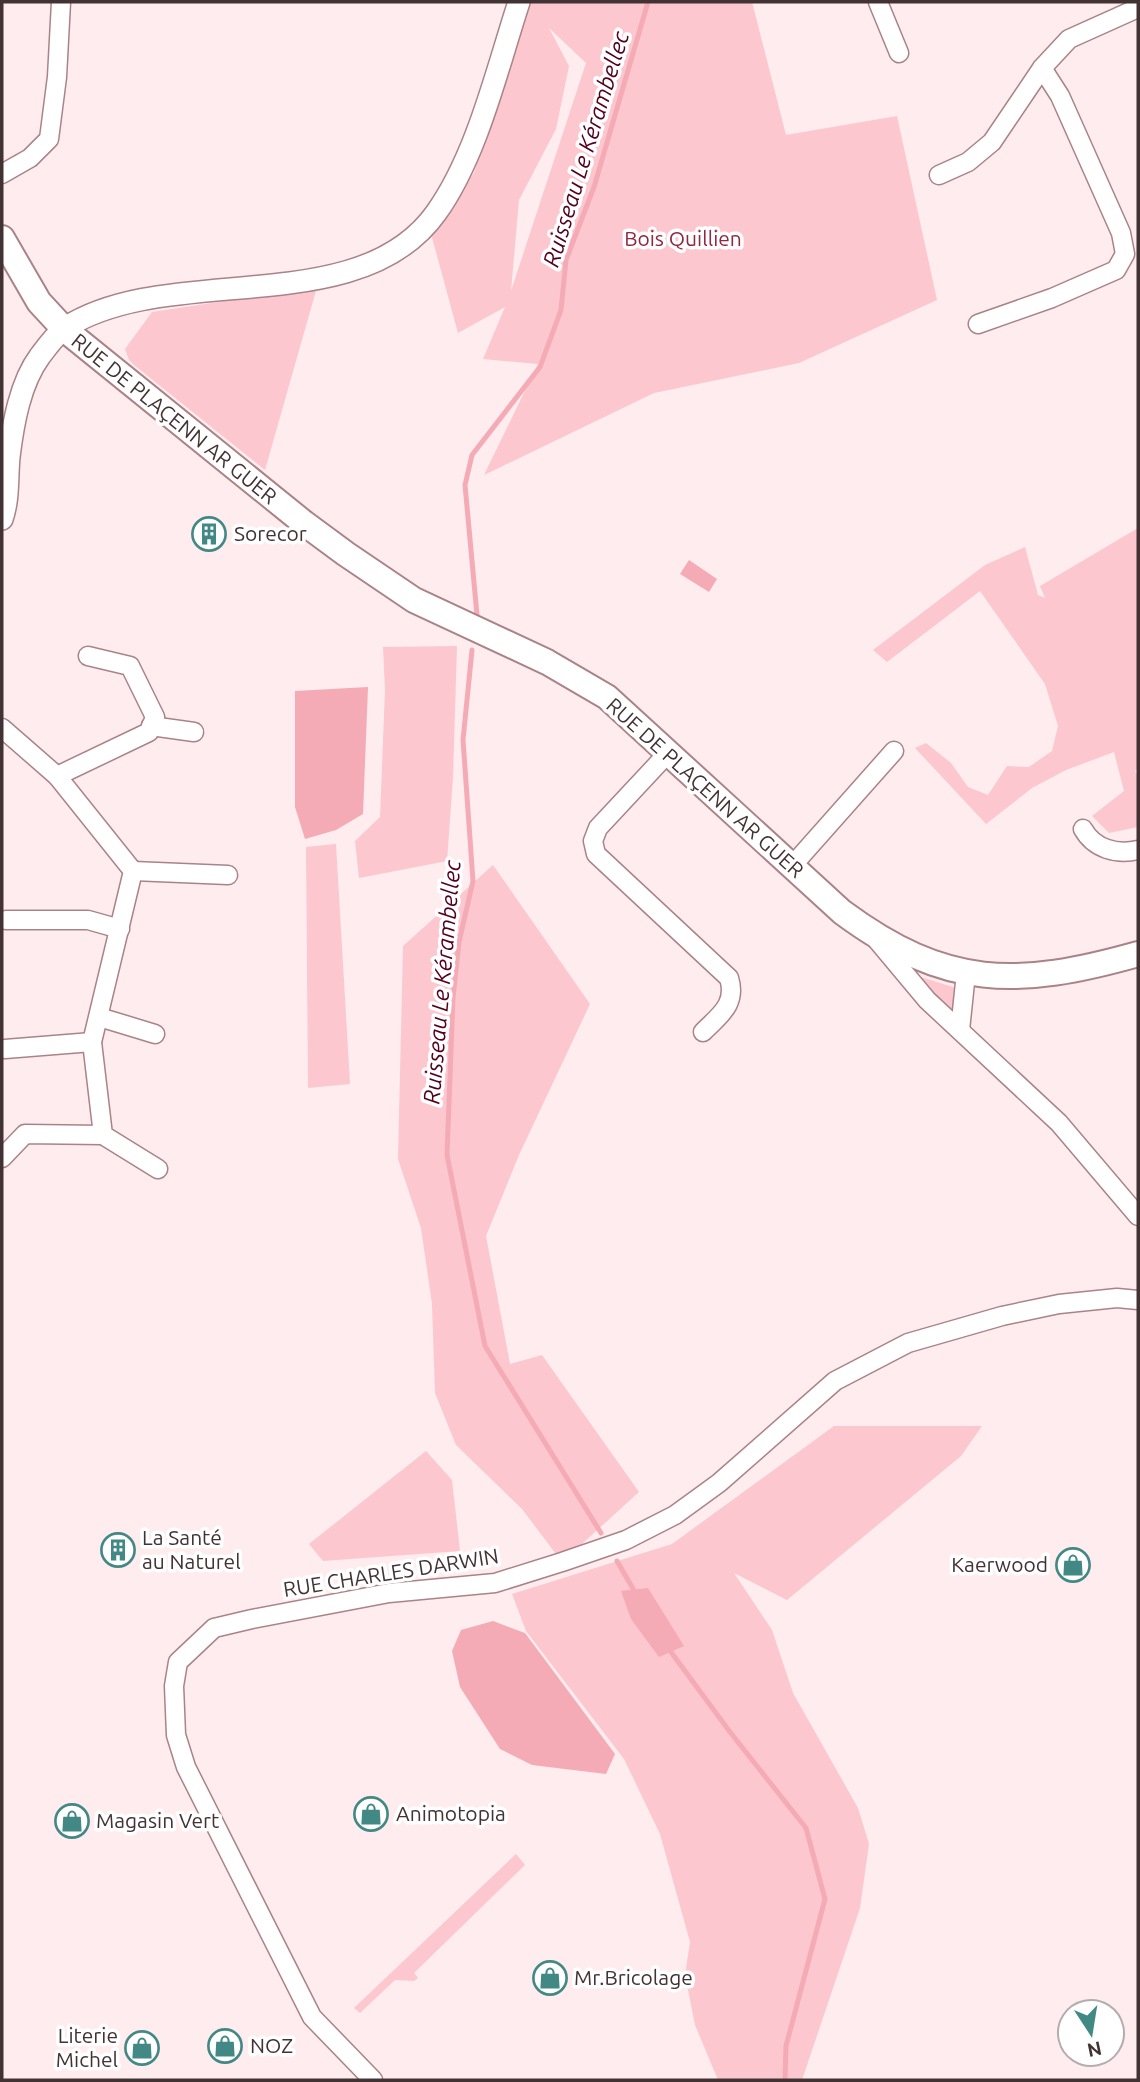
<svg xmlns="http://www.w3.org/2000/svg" width="1140" height="2082" font-family="Ubuntu,sans-serif">
	<style>
		.green { fill: #fcc7ce; fill-rule: evenodd }
		.water { fill: #f5abb5 }
		.lines { fill: none; stroke-linecap: round; stroke-linejoin: round }
		.stream { stroke: #f5abb5; stroke-width: 5 }
		.minor-casing { stroke: #aa8388; stroke-width: 21 }
		.tertiary-casing { stroke: #aa8388; stroke-width: 24 }
		.secondary-casing { stroke: #aa8388; stroke-width: 28 }
		.minor { stroke: #fff; stroke-width: 18 }
		.tertiary { stroke: #fff; stroke-width: 21 }
		.secondary { stroke: #fff; stroke-width: 24 }
		.labels { text-anchor: middle; stroke-width: 7; stroke-linejoin: round; paint-order: stroke }
		.park-label { font-size: 21px; fill: #902842; stroke: #fff }
		.street-label { font-size: 21px; fill: #433234; stroke: #fff }
		.poi-label { font-size: 21px; fill: #433234; stroke: #fff; text-anchor: start }
		.water-label { font-size: 23px; font-style: italic; fill: #53011d; stroke: #fff }
	</style>
	<rect width="100%" height="100%" fill="#feecee"/>
	<g class="green">
		<path d="M527 2H752L786 135 897 116 937 300 799 363 654 393 484 475 538 364 483 359 505 307 458 333 430 230 474 173ZM549 28 586 63 511 291 519 200 556 129 569 66Z"/>
		<path d="M317 287 265 470 134 365 129 360 125 349 152 312Z"/>
		<path d="M1138 528V768L1135 771 1138 776V827L1109 833 1092 816 1124 791 1114 752 1066 770 1032 788 986 824 915 748 926 743 951 763 968 787 988 795 1007 766 1029 767 1052 751 1058 726 1045 684 980 591 887 662 873 650 985 565 1025 547 1038 595 1045 598 1040 586Z"/>
		<path d="M457 646 453 777 447 861 359 878 355 841 380 817 385 690 383 647Z"/>
		<path d="M336 844 350 1084 308 1088 306 847Z"/>
		<path d="M493 865 590 1004 519 1155 486 1236 510 1364 542 1355 639 1492 562 1562 522 1509 456 1445 435 1393 432 1304 421 1228 398 1159 403 946Z"/>
		<path d="M911 974 956 988 955 1017Z"/>
		<path d="M834 1426H982L961 1456 787 1600 734 1573 772 1630 793 1693 858 1808 869 1844 860 1908 802 2080H718L695 2025 685 1975 690 1942 660 1834 624 1759 526 1631 512 1594 672 1544Z"/>
		<path d="M426 1451 452 1480 460 1551 323 1561 309 1544Z"/>
		<path d="M516 1854 525 1865 414 1973 418 1978 414 1981 395 1980 360 2013 354 2008Z"/>
	</g>
	<g class="water">
		<path d="M689 560 717 579 709 592 680 574Z"/>
		<path d="M368 687 363 814 336 830 305 839 295 807V691Z"/>
		<path d="M648 1588 684 1646 659 1657 631 1619 621 1591Z"/>
		<path d="M493 1621 525 1633 615 1754 606 1774 532 1765 500 1749 460 1687 452 1651 461 1630Z"/>
	</g>
	<g class="lines">
		<g class="stream">
			<path d="M477 615 465 485 472 455 540 367 561 310 566 260 594 187 648 2"/>
			<path d="M472 650 463 740 473 881 459 942 453 998 447 1155 485 1346 601 1533"/>
			<path d="M617 1561 636 1594"/>
			<path d="M668 1648 730 1732 806 1828 825 1899 786 2046 785 2080"/>
		</g>
		<g class="minor-casing">
			<g id="minor">
				<path d="M878 2 899 53"/>
				<path d="M2 174 30 158 49 139 57 77 61 2"/>
				<path d="M939 175 968 162 992 142 1042 68 1069 39 1138 8"/>
				<path d="M978 324 1052 298 1116 270 1125 254 1121 233 1060 96 1042 68"/>
				<path d="M151 726 194 732"/>
				<path d="M2 728 57 776 133 871 92 1042 103 1135 158 1169"/>
				<path d="M668 753 598 828 593 841 596 854 729 978C737 1004 720 1015 703 1032"/>
				<path d="M57 776 149 732 155 717 130 666 88 656"/>
				<path d="M1083 829C1094 849 1117 855 1138 850"/>
				<path d="M792 866 894 751"/>
				<path d="M133 871 228 875"/>
				<path d="M6 920H88L120 929"/>
				<path d="M876 939 927 1000 1059 1123 1138 1216"/>
				<path d="M99 1017 155 1034"/>
				<path d="M960 1030 966 973"/>
				<path d="M5 1049 92 1042"/>
				<path d="M2 1158 25 1134 103 1135"/>
				<path d="M373 2080 312 2017 186 1767 176 1735 174 1686 178 1662 214 1628 252 1619 389 1593 495 1583 562 1562 626 1540 675 1515 719 1483 835 1381 908 1343 1002 1316 1059 1304 1117 1298 1138 1300"/>
			</g>
		</g>
		<g class="tertiary-casing">
			<path id="tertiary" d="M2 519C9 499 7 478 9 457 13 424 20 383 40 356 47 347 56 334 65 328 169 261 358 322 436 213 477 156 497 69 519 2"/>
		</g>
		<g class="secondary-casing">
			<path id="secondary" d="M2 238 39 302 64 329 304 523 346 554 414 600 547 662 607 697 842 912C946 989 1017 988 1138 954"/>
		</g>
		<use href="#minor" class="minor"/>
		<use href="#tertiary" class="tertiary"/>
		<use href="#secondary" class="secondary"/>
	</g>
	<defs>
		<g id="building-ring" transform="scale(1.75)"><circle r="9.5" fill="#fff" stroke="#428985" stroke-width="1.5"/><path d="M-4-6H4V6H1V3H-1V6H-4ZM-2.5-4.3h1.7v1.8h-1.7ZM.8-4.3h1.7v1.8H.8ZM-2.5-1h1.7V.8h-1.7ZM.8-1h1.7V.8H.8Z" fill="#428985"/></g>
		<g id="shop-ring" transform="scale(1.75)"><circle r="9.5" fill="#fff" stroke="#428985" stroke-width="1.5"/><path d="M-5-2.5h2.3a2.7 3.5 0 0 1 5.4 0H5L5.5 6h-11ZM-1.5-2.5h3a1.5 2.3 0 0 0-3 0Z" fill="#428985"/></g>
	</defs>
	<g fill-rule="evenodd">
		<use href="#building-ring" x="209" y="534"/>
		<use href="#building-ring" x="118" y="1550"/>
		<use href="#shop-ring" x="1073" y="1565"/>
		<use href="#shop-ring" x="371" y="1814"/>
		<use href="#shop-ring" x="72" y="1821"/>
		<use href="#shop-ring" x="550" y="1978"/>
		<use href="#shop-ring" x="225" y="2046"/>
		<use href="#shop-ring" x="142" y="2048"/>
	</g>
	<g class="labels">
		<g class="park-label">
			<text x="683" y="246">Bois Quillien</text>
		</g>
		<g class="street-label">
			<text transform="translate(174 419) rotate(39)" y="7">RUE DE PLAÇENN AR GUER</text>
			<text transform="translate(705 788) rotate(42)" y="7">RUE DE PLAÇENN AR GUER</text>
			<text transform="translate(391 1573) rotate(-9)" y="7">RUE CHARLES DARWIN</text>
		</g>
		<g class="poi-label">
			<text x="234" y="541">Sorecor</text>
			<text x="142" y="1545">La Santé<tspan x="142" dy="24">au Naturel</tspan></text>
			<text x="1048" y="1572" text-anchor="end">Kaerwood</text>
			<text x="396" y="1821">Animotopia</text>
			<text x="96" y="1828">Magasin Vert</text>
			<text x="574" y="1985">Mr.Bricolage</text>
			<text x="118" y="2043" text-anchor="end">Literie<tspan x="118" dy="24">Michel</tspan></text>
			<text x="250" y="2053">NOZ</text>
		</g>
		<g class="water-label">
			<text transform="translate(586 149) rotate(-73)" y="8">Ruisseau Le Kérambellec</text>
			<text transform="translate(442 982) rotate(-85)" y="8">Ruisseau Le Kérambellec</text>
		</g>
	</g>
	<rect width="1140" height="2082" fill="none" stroke="#433234" stroke-width="7"/>
	<g transform="translate(1091 2033) rotate(168)"><circle r="33" fill="#ffffff" stroke="#b4adae" stroke-width="2"/>
	<path d="M0-5L12 26L0 18L-12 26Z" fill="#428985"/>
	<text y="-10" font-size="19" font-weight="bold" text-anchor="middle" fill="#433234">N</text>
	</g>
</svg>
